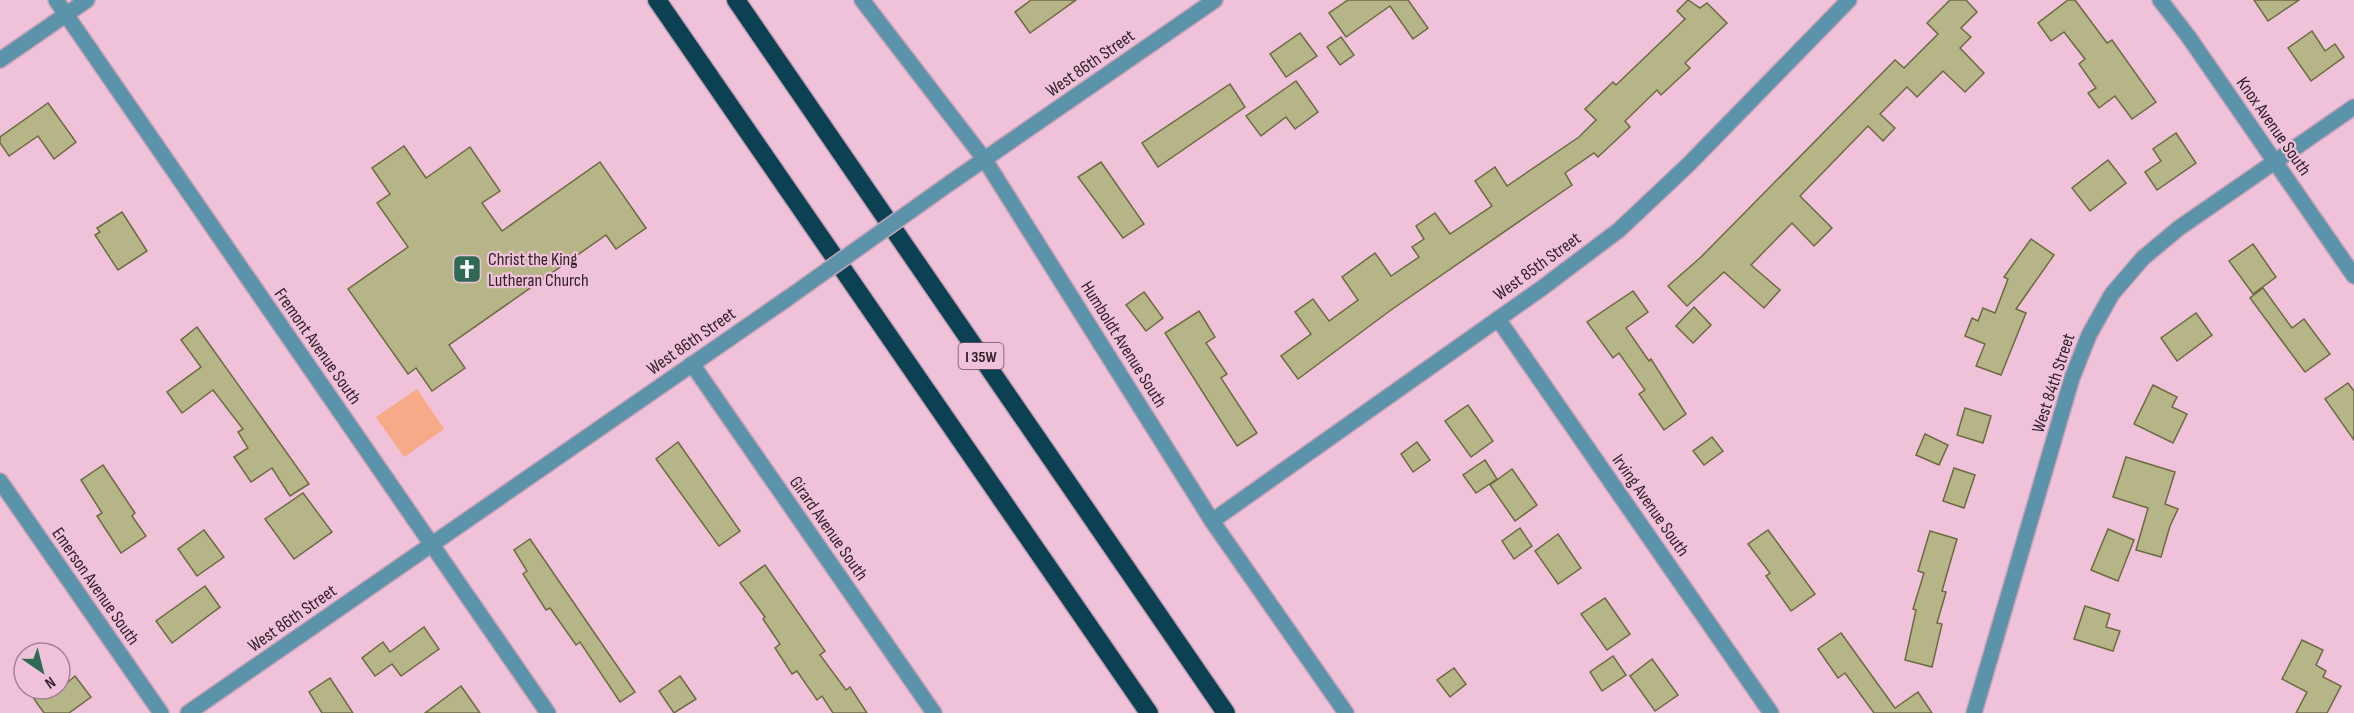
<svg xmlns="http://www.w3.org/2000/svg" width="2354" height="713" font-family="'Sofia Sans Condensed',sans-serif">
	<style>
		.green { fill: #f7aa87 }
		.building { fill: #b6b588; stroke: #6c6a40; stroke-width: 1.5 }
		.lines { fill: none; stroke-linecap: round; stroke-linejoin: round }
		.minor-casing { stroke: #caa2b7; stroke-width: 18 }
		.tertiary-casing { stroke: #caa2b7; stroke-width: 18 }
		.motorway-casing { stroke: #caa2b7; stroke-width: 21 }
		.minor { stroke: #5a93aa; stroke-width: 15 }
		.tertiary { stroke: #5a93aa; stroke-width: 15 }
		.motorway { stroke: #0c4153; stroke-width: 18 }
		.tertiary-bridge-casing { stroke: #caa2b7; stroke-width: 18; stroke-linecap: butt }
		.tertiary-bridge { stroke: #5a93aa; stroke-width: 15 }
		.labels { text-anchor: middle; stroke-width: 4.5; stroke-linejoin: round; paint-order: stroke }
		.shield { fill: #f0c2da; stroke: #6b515f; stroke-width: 1.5 }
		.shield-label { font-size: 16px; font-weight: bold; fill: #32212a }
		.street-label { font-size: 18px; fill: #32212a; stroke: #f0c2da }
		.poi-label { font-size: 18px; fill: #32212a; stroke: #f0c2da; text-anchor: start }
	</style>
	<rect width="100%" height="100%" fill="#f0c2da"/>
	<path class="green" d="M417 389 444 429 404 457 376 417Z"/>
	<g class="building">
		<path d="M1031 0H1076L1030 33 1015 12Z"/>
		<path d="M1348 0H1408L1428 28 1413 39 1390 6 1346 37 1329 13Z"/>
		<path d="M1688 0 1700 8 1707 3 1727 23 1685 63 1690 68 1661 95 1657 90 1625 121 1630 127 1598 157 1594 153 1565 173 1572 185 1391 310 1298 379 1281 356 1311 334 1295 312 1313 299 1329 321 1358 300 1342 277 1375 253 1391 276 1419 257 1412 247 1424 239 1416 226 1435 213 1450 234 1492 206 1475 181 1495 167 1507 186 1579 137 1596 120 1585 109 1613 82 1616 85 1685 19 1677 11Z"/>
		<path d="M1950 0H1966L1977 12 1961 28 1971 37 1960 48 1984 73 1965 92 1943 71 1917 97 1907 87 1880 114 1895 128 1883 141 1868 126 1800 196 1832 228 1814 246 1792 223 1751 265 1780 290 1764 308 1724 272 1687 306 1668 286 1701 257 1895 60 1904 68 1938 34 1927 23Z"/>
		<path d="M2068 0H2075L2107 43 2112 40 2156 102 2132 119 2115 96 2099 108 2088 93 2096 88 2079 64 2085 59 2064 32 2051 41 2038 23Z"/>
		<path d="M2254 0H2299L2268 21Z"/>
		<path d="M2312 31 2325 51 2335 44 2344 57 2311 81 2288 48Z"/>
		<path d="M1300 33 1317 56 1286 77 1270 54Z"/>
		<path d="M1341 37 1354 55 1340 65 1327 47Z"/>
		<path d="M1296 81 1318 112 1295 129 1286 117 1261 136 1246 116Z"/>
		<path d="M1230 84 1245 107 1158 167 1142 143Z"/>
		<path d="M48 103 76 142 54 159 38 136 9 156 0 143V137Z"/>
		<path d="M2176 133 2196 163 2157 190 2145 172 2161 161 2153 149Z"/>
		<path d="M404 146 426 178 470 147 500 191 482 203 502 231 600 162 646 228 616 249 606 235 449 345 465 368 432 391 416 368 408 374 348 289 408 247 377 203 390 194 372 168Z"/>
		<path d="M2108 160 2126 183 2090 211 2072 188Z"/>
		<path d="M1101 162 1144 224 1123 238 1078 177Z"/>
		<path d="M122 212 147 251 118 270 95 235 100 232 97 228Z"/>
		<path d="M2031 239 2054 255 2016 309 2026 313 2001 375 1976 366 1985 344 1965 336 1972 318 1978 321 1983 308 1995 313 2008 279 2004 277Z"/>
		<path d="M2253 244 2276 277 2253 294 2229 261Z"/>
		<path d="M2263 288 2292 328 2304 319 2330 354 2305 372 2250 298Z"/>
		<path d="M1633 291 1648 312 1626 328 1649 361 1651 359 1686 414 1664 430 1639 394 1645 390 1619 353 1613 358 1587 322Z"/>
		<path d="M1144 292 1163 318 1146 331 1126 305Z"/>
		<path d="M1694 307 1711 325 1693 343 1676 326Z"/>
		<path d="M1199 311 1215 337 1206 343 1227 374 1221 378 1257 433 1237 446 1165 333Z"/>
		<path d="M2196 313 2212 335 2177 361 2161 338Z"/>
		<path d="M197 327 309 484 290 496 272 468 251 482 234 457 248 448 238 432 243 429 213 390 182 413 167 392 201 367 181 340Z"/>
		<path d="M2348 383 2354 391V440L2325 399Z"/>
		<path d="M2153 385 2177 397 2172 407 2187 414 2173 443 2134 424Z"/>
		<path d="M1468 405 1493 441 1471 457 1445 421Z"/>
		<path d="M1965 408 1991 416 1983 443 1957 435Z"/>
		<path d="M1925 434 1948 445 1939 465 1916 455Z"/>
		<path d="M1712 437 1723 451 1704 465 1693 451Z"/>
		<path d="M678 442 740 531 719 546 656 459Z"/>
		<path d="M1417 442 1430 460 1413 472 1401 454Z"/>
		<path d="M2126 457 2175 472 2165 504 2178 509 2170 526 2161 557 2136 550 2148 508 2113 497Z"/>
		<path d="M1485 460 1497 479 1476 493 1463 475Z"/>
		<path d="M103 465 135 513 132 516 146 536 121 553 97 516 102 513 81 480Z"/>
		<path d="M1954 468 1975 475 1964 508 1943 501Z"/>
		<path d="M1512 469 1537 505 1515 521 1490 485Z"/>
		<path d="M303 493 332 532 294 559 265 519Z"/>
		<path d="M1520 528 1532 546 1514 559 1502 541Z"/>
		<path d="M2108 529 2134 540 2118 581 2091 570Z"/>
		<path d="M204 530 224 557 197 576 178 549Z"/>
		<path d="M1768 530 1815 594 1791 611 1766 576 1770 573 1748 544Z"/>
		<path d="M1930 531 1957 539 1942 591 1946 592 1937 623 1942 624 1932 667 1905 660 1916 610 1913 609 1924 573 1918 571Z"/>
		<path d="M1558 534 1581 568 1558 584 1535 551Z"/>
		<path d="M530 539 635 692 620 702 580 642 576 645 550 608 546 610 523 574 527 571 514 550Z"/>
		<path d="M765 565 825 651 820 655 846 690 850 687 867 713H833L822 696 817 700 797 671 792 674 775 648 780 644 763 619 765 617 740 583Z"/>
		<path d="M205 586 220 607 172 643 156 621Z"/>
		<path d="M1605 598 1630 634 1607 650 1581 614Z"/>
		<path d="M2085 606 2110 614 2106 627 2120 631 2113 651 2074 639Z"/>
		<path d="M424 627 439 649 401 676 392 664 375 676 362 658 383 642 390 652Z"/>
		<path d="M1841 633 1895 708 1918 692 1932 713H1874L1845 673 1838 678 1818 649Z"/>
		<path d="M2302 640 2323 650 2316 665 2326 671 2323 677 2341 686 2327 713H2296L2307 692 2282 679Z"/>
		<path d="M1613 656 1626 675 1602 691 1590 672Z"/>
		<path d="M1652 659 1678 695 1655 711 1630 676Z"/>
		<path d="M1454 668 1466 684 1450 697 1437 680Z"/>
		<path d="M75 676 91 697 69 713H44L27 689H60Z"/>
		<path d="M680 676 696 699 674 713 659 691Z"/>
		<path d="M330 678 353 713H322L309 692Z"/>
		<path d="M461 686 480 713H425Z"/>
	</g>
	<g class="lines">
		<g class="minor-casing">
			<g id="minor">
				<path d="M56 0 548 713"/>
				<path d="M862 0 985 160 1212 521 1346 713"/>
				<path d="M2160 0 2188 36 2354 276"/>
				<path d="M0 60 87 0"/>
				<path d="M1498 319 1771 713"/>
				<path d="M692 364 934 713"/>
				<path d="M0 481 161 713"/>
				<path d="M1212 521 1542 288 1619 230 1689 164 1849 0"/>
				<path d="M1974 713 2072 378 2089 335 2112 294 2143 258 2179 228 2354 107"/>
			</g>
		</g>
		<g class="tertiary-casing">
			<g id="tertiary">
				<path d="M950 183 1215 0"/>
				<path d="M188 713 788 298"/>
			</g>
		</g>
		<g class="motorway-casing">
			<g id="motorway">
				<path d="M657 0 1149 713"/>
				<path d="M736 0 1226 713"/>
			</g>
		</g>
		<use href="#minor" class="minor"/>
		<use href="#tertiary" class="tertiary"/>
		<use href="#motorway" class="motorway"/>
		<g class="tertiary-bridge-casing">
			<path id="tertiary-bridge" d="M788 298 950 183"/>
		</g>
		<use href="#tertiary-bridge" class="tertiary-bridge"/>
	</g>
	<defs>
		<g id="church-square" transform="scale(1.5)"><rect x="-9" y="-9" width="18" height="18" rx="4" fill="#306a54" stroke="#f0c2da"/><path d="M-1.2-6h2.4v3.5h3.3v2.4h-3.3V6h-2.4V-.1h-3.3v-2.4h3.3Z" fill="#fff"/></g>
	</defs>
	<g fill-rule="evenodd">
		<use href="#church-square" x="467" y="269"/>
	</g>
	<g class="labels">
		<rect class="shield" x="958.5" y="343" width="45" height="26" rx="4.5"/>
		<g class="shield-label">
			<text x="981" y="362">I 35W</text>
		</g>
		<g class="street-label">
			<text transform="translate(1090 63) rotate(-35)" y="6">West 86th Street</text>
			<text transform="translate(2274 126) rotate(55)" y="6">Knox Avenue South</text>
			<text transform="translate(1537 266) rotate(-36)" y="6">West 85th Street</text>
			<text transform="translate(691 341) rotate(-35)" y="6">West 86th Street</text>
			<text transform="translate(1124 344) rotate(58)" y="6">Humboldt Avenue South</text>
			<text transform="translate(318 346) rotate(55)" y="6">Fremont Avenue South</text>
			<text transform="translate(2053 383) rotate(-72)" y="6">West 84th Street</text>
			<text transform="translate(1651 505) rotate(55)" y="6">Irving Avenue South</text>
			<text transform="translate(829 528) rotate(55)" y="6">Girard Avenue South</text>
			<text transform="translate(96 586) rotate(55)" y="6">Emerson Avenue South</text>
			<text transform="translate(292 618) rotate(-35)" y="6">West 86th Street</text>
		</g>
		<g class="poi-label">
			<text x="488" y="265">Christ the King<tspan x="488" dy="21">Lutheran Church</tspan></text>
		</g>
	</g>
	<g transform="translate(42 671) rotate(145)"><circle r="28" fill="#f0c2da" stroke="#a48294" stroke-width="1.5"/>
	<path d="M0-4.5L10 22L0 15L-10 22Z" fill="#306a54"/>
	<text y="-9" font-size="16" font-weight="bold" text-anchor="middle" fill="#32212a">N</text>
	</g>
</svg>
